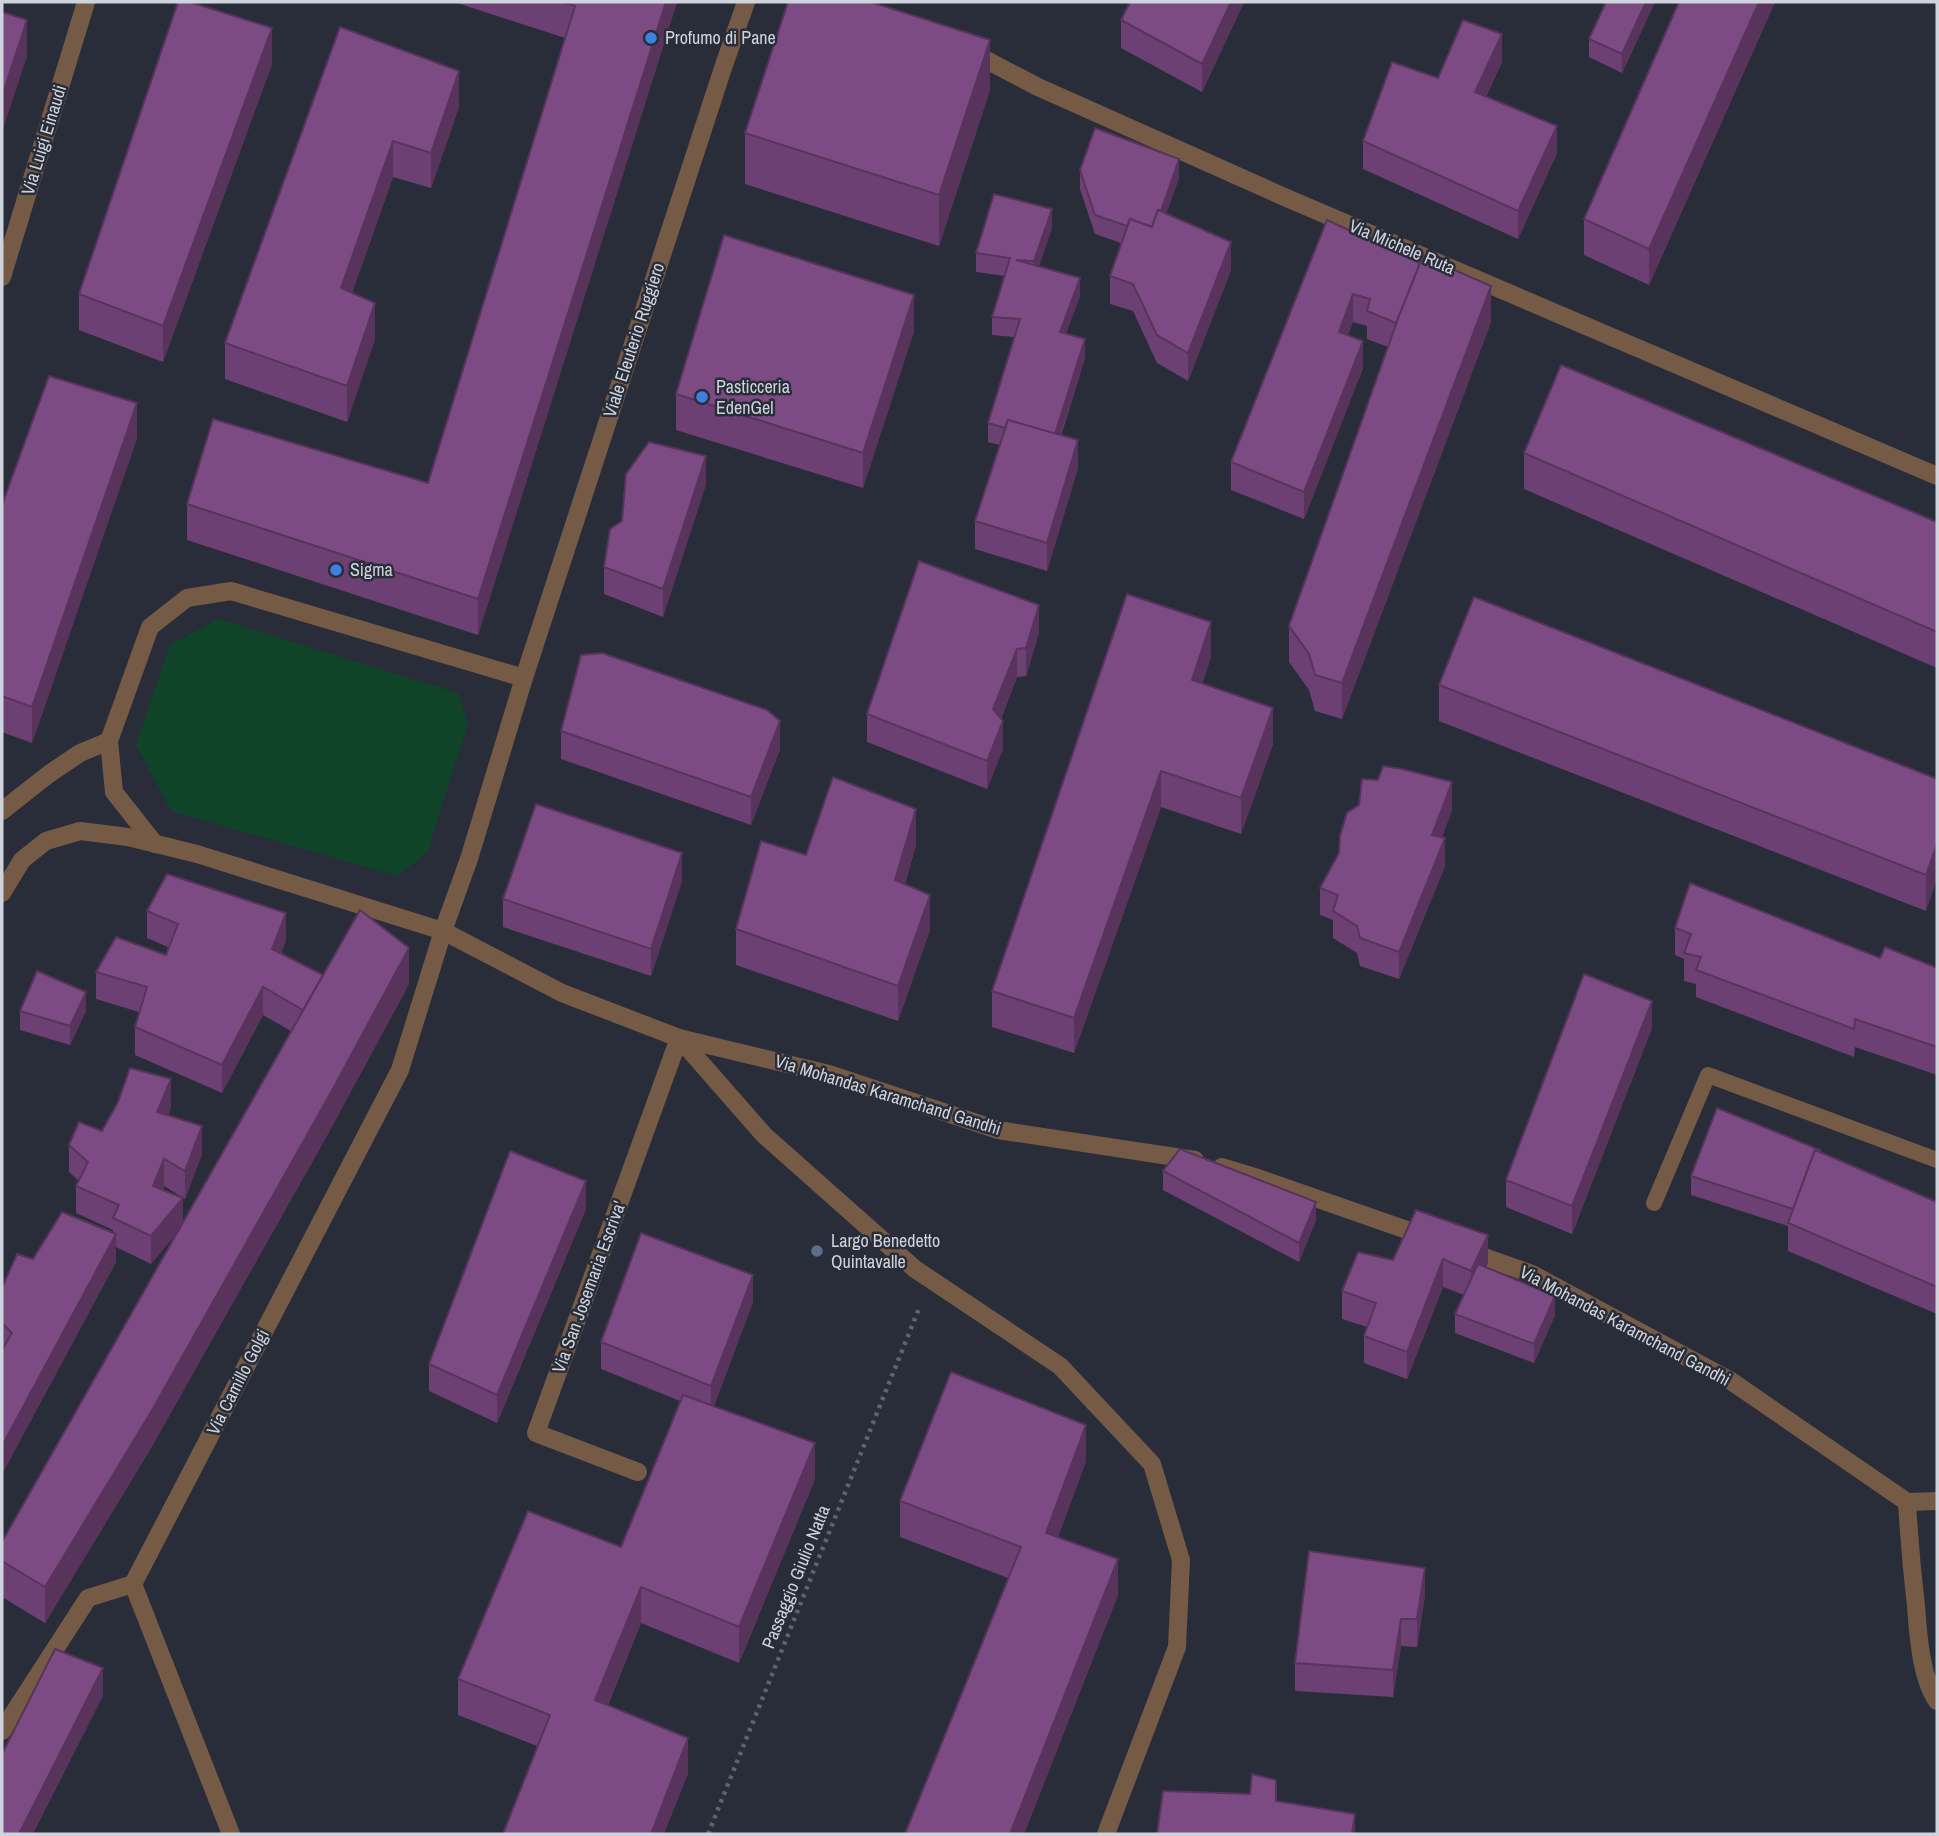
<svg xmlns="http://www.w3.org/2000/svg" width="1939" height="1836" font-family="'Archivo Narrow',sans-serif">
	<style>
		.green { fill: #104429 }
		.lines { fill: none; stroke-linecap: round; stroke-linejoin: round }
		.path { stroke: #5f636e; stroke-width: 4.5; stroke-dasharray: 3.5 5; stroke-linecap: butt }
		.service { stroke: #755b46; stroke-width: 16 }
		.pedestrian { stroke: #755b46; stroke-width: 18 }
		.minor { stroke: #755b46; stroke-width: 18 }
		.wall { fill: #6c4072 }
		.shaded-wall { fill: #58345c }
		.building { fill: #7d4b84; stroke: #58345c; stroke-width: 2 }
		.shop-dot { fill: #3f7fe0; stroke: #282d39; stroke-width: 2.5 }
		.service-dot { fill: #5c6f8a; stroke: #282d39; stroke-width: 2.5 }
		.labels { text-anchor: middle; stroke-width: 5; stroke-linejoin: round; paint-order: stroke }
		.poi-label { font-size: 18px; fill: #cfd3db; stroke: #282d39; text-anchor: start }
		.street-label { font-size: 18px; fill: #cfd3db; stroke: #282d39 }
	</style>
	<rect width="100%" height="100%" fill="#282d39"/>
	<path class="green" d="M218 619 458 693 468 724 427 853 397 876 171 811 136 745 170 645Z"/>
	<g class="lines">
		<path class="path" d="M708 1834 920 1306"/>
		<path class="service" d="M1654 1203 1708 1075 1937 1160"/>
		<path class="pedestrian" d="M1907 1502C1909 1537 1912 1572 1916 1606 1918 1634 1921 1678 1937 1701"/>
		<g class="minor">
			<path d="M971 52 1038 87 1289 199 1937 476"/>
			<path d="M2 277 86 2"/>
			<path d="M2 811 49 774 80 753 109 741"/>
			<path d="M155 844 114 792 109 741 150 627 187 598 231 591 524 678"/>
			<path d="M2 893 22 860 46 841 80 831 128 837 197 854 443 931 469 859 524 678 723 68 746 2"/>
			<path d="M1222 1167 1255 1177 1427 1237"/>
			<path d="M1467 1251 1532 1274 1731 1381 1907 1502 1937 1501"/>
			<path d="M638 1472 536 1433 679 1038 829 1074 998 1130 1195 1160"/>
			<path d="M2 1731 88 1598 133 1584"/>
			<path d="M231 1834 133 1584 400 1070 443 931 562 993 679 1038 764 1135 915 1269 1060 1366 1152 1464 1181 1560 1177 1647 1106 1834"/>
		</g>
	</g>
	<g class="wall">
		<path d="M454 2H677L478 635 187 540V504L428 483 565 38Z"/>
		<path d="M1244 2 1202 92 1121 48V20Z"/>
		<path d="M1655 2 1622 73 1589 57V39Z"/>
		<path d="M1679 2H1775L1649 285 1584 255V219Z"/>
		<path d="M340 27 459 107 431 188 393 177 352 293 375 339 347 422 225 379V343Z"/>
		<path d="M1502 62 1486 97 1557 153 1518 239 1363 169V141L1438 78Z"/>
		<path d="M272 64 163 362 79 330V294Z"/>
		<path d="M990 90 939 246 745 184V133Z"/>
		<path d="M1080 170 1179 178 1166 213 1231 270 1188 381 1157 363 1133 311 1110 304V276L1121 243 1095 234 1080 189Z"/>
		<path d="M1327 220 1491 322 1342 719 1315 711 1309 690 1289 662V626L1388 347 1367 339V326L1353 322 1348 335 1363 368 1304 519 1231 490V462Z"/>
		<path d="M1052 228 1039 266 1080 296 1066 333 1085 358 1061 436 1078 468 1047 571 975 549V521L1000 445 988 442V423L1014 337 992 335V317L1005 276 976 272V253Z"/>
		<path d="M914 331 863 488 676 430V394Z"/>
		<path d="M137 438 32 743 2 732V505Z"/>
		<path d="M1524 453 1937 522V668L1524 489Z"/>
		<path d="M706 484 663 617 604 594V567Z"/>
		<path d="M1039 633 1026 676 1017 677 1001 719 1003 749 987 789 867 742V714Z"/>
		<path d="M1211 657 1202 683 1273 744 1241 834 1161 807 1074 1053 992 1027V991Z"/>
		<path d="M1439 685 1937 779 1926 911 1439 721Z"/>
		<path d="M561 731 780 749 751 825 561 759Z"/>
		<path d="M1452 810 1442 837 1445 866 1399 979 1360 966 1357 953 1333 938V920L1320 915V888Z"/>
		<path d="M916 845 905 884 930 930 898 1021 736 965V929L806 855Z"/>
		<path d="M682 881 651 976 503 927V899Z"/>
		<path d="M147 911 286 940 281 954 323 975 409 984 329 1132 151 1448 45 1623 2 1597V1542L178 1231 151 1264 116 1247V1262L2 1474V1288L33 1259 113 1233V1230L76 1213V1186L79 1181 69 1172V1145L102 1131 171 1107 168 1115 202 1154 185 1199 164 1186 163 1190 183 1223 291 1031 263 1015 222 1093 135 1055V1027L139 1012 96 999V972L166 955 168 947 147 938Z"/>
		<path d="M1675 928 1937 968V1075L1855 1047 1854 1057 1696 997V984L1684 981V959L1675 955Z"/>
		<path d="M20 1011H86L70 1045 20 1030Z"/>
		<path d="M1652 1028 1572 1234 1506 1207V1180Z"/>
		<path d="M1820 1152 1937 1202V1314L1788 1251V1226L1691 1195V1176Z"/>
		<path d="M1163 1171 1316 1220 1299 1262 1163 1190Z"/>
		<path d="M586 1209 497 1423 429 1391V1364Z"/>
		<path d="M1416 1210 1488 1263 1486 1267 1555 1315 1534 1363 1455 1333V1314L1464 1295 1443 1287 1407 1379 1364 1363V1336L1367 1327 1342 1319V1291L1393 1260Z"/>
		<path d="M753 1302 714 1406 815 1479 739 1663 641 1623 608 1705 688 1774 537 1746 458 1715V1679L621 1547 680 1401 601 1369V1342Z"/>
		<path d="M1086 1461 1058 1537 1118 1595 1024 1834H905L1008 1578 900 1537V1501Z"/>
		<path d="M1425 1595 1417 1647 1401 1646 1393 1697 1295 1691V1663Z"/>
	</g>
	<g class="shaded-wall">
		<path d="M666 2H677L478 635V599Z"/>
		<path d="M1231 2H1244L1202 92V64Z"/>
		<path d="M1646 2H1655L1622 73V54Z"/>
		<path d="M1759 2H1775L1649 285V249Z"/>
		<path d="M27 20V56L2 132V96Z"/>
		<path d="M272 28V64L163 362V326Z"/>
		<path d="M1502 34V62L1475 120V92Z"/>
		<path d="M990 40V90L939 246V195Z"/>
		<path d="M459 71V107L431 188V153Z"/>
		<path d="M1557 126V153L1518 239V211Z"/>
		<path d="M393 141V177L341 324V288Z"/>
		<path d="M1179 159V178L1152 254V236Z"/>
		<path d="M1052 209V228L1034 280V261Z"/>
		<path d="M1231 242V270L1188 381V353Z"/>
		<path d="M1080 278V296L1060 350V332Z"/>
		<path d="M1491 286V322L1342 719V683Z"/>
		<path d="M1353 294V322L1339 359V332Z"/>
		<path d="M914 295V331L863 488V453Z"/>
		<path d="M375 303V339L347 422V386Z"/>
		<path d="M1085 339V358L1052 461V442Z"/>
		<path d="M1363 341V368L1304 519V492Z"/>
		<path d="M137 403V438L32 743V707Z"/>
		<path d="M1078 440V468L1047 571V543Z"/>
		<path d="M706 456V484L663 617V589Z"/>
		<path d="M1039 605V633L1026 676V648Z"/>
		<path d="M1211 622V657L1192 716V680Z"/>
		<path d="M1017 649V677L993 737V709Z"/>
		<path d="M1273 708V744L1241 834V798Z"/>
		<path d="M780 721V749L751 825V797Z"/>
		<path d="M1003 721V749L987 789V761Z"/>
		<path d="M1161 771V807L1074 1053V1018Z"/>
		<path d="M1452 782V810L1432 862V835Z"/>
		<path d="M916 809V845L895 915V880Z"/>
		<path d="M1445 838V866L1399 979V952Z"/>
		<path d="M1937 844V879L1926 911V875Z"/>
		<path d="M682 853V881L651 976V949Z"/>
		<path d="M930 895V930L898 1021V986Z"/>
		<path d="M286 913V940L272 977V949Z"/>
		<path d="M409 948V984L329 1132 151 1448 45 1623V1587Z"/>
		<path d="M263 987V1015L222 1093V1065Z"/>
		<path d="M86 992V1011L70 1045V1026Z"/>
		<path d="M1652 1001V1028L1572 1234V1206Z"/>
		<path d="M171 1079V1107L157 1139V1112Z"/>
		<path d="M202 1126V1154L185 1199V1171Z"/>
		<path d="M164 1159V1186L153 1214V1186Z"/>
		<path d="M586 1181V1209L497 1423V1395Z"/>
		<path d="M183 1198V1225L151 1264V1236Z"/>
		<path d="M1316 1202V1220L1299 1262V1243Z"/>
		<path d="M116 1234V1262L2 1474V1446Z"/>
		<path d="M1488 1235V1263L1471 1298V1271Z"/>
		<path d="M1443 1259V1287L1407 1379V1352Z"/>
		<path d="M753 1275V1302L711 1413V1386Z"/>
		<path d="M1555 1296V1315L1534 1363V1344Z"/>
		<path d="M1086 1425V1461L1046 1569V1533Z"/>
		<path d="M815 1443V1479L739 1663V1627Z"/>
		<path d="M1118 1559V1595L1024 1834H1010Z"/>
		<path d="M1425 1568V1595L1417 1647V1619Z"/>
		<path d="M641 1587V1623L595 1735V1700Z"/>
		<path d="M1401 1619V1646L1393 1697V1670Z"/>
		<path d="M103 1668V1696L33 1834H19Z"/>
		<path d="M688 1738V1774L664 1834H651Z"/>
		<path d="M1355 1814V1834H1352Z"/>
	</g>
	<g class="building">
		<path d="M178 2H190L272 28 163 326 79 294Z"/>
		<path d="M563 2H666L478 599 187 504 213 419 428 483 575 6Z"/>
		<path d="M788 2H871L990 40 939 195 745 133Z"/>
		<path d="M1130 2H1231L1202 64 1121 20Z"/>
		<path d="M1606 2H1646L1622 54 1589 39Z"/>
		<path d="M1679 2H1759L1649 249 1584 219Z"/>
		<path d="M2 12 27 20 2 96Z"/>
		<path d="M1463 20 1502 34 1475 92 1557 126 1518 211 1363 141 1392 62 1438 78Z"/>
		<path d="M340 27 459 71 431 153 393 141 341 288 375 303 347 386 225 343Z"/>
		<path d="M1095 128 1179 159 1161 211 1158 210 1152 227 1130 219 1127 226 1095 215 1080 170Z"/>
		<path d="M994 194 1052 209 1034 261 1016 260 1080 278 1060 332 1085 339 1055 434 1008 420 1005 428 988 423 1020 319 992 317 1010 258 976 253Z"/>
		<path d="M1158 210 1231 242 1188 353 1157 335 1133 284 1110 276 1130 219 1152 227Z"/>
		<path d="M1327 220 1420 263 1396 323 1367 311 1370 299 1353 294 1339 332 1363 341 1304 492 1231 462Z"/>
		<path d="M724 235 914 295 863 453 676 394Z"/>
		<path d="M1423 256 1491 286 1342 683 1315 675 1309 654 1289 626 1399 316Z"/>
		<path d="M1561 365 1937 522V632L1524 453Z"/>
		<path d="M49 376 137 403 32 707 2 696V505Z"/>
		<path d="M1008 420 1078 440 1047 543 975 521Z"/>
		<path d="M649 442 706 456 663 589 604 567 610 529 622 521 626 474Z"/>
		<path d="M919 561 1039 605 1026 648 1017 649 993 709 1003 721 987 761 867 714Z"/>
		<path d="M1127 594 1211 622 1192 680 1273 708 1241 798 1161 771 1074 1018 992 991Z"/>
		<path d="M1474 597 1937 779V844L1926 875 1439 685Z"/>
		<path d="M602 653 767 710 780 721 751 797 561 731 581 655Z"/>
		<path d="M1383 766 1402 769 1452 782 1432 835 1445 838 1399 952 1360 938 1357 926 1333 911 1338 895 1320 888 1339 853 1340 836 1347 813 1359 805 1362 779 1378 780Z"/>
		<path d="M833 777 916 809 895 880 930 895 898 986 736 929 761 841 806 855Z"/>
		<path d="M536 804 682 853 651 949 503 899Z"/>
		<path d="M167 874 286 913 272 949 323 975 303 1010 263 987 222 1065 135 1027 147 987 96 972 116 937 166 955 178 924 147 911Z"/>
		<path d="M1690 883 1880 958 1885 947 1937 968V1047L1855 1019 1854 1029 1696 970 1701 957 1684 953 1691 934 1675 928Z"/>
		<path d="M360 910 409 948 329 1096 151 1412 45 1587 2 1561V1542Z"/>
		<path d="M37 971 86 992 70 1026 20 1011Z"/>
		<path d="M1584 974 1652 1001 1572 1206 1506 1180Z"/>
		<path d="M130 1068 171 1079 157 1112 202 1126 185 1171 164 1159 153 1186 183 1198 151 1236 113 1218 119 1205 76 1186 88 1162 69 1145 79 1122 102 1131 118 1102Z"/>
		<path d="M1717 1108 1820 1150 1819 1152 1815 1150 1793 1209 1691 1176Z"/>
		<path d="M1180 1149 1316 1202 1299 1243 1163 1171Z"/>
		<path d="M1815 1150 1937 1202V1287L1788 1223Z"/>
		<path d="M510 1151 586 1181 497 1395 429 1364Z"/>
		<path d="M1416 1210 1488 1235 1471 1271 1443 1259 1407 1352 1364 1336 1376 1303 1342 1291 1358 1252 1393 1260Z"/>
		<path d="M62 1212 116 1234 2 1446V1350L12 1333 2 1323V1288L17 1254 33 1259Z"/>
		<path d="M641 1233 753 1275 711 1386 601 1342Z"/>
		<path d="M1478 1264 1555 1296 1534 1344 1455 1314Z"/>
		<path d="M951 1372 1086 1425 1046 1533 1118 1559 1010 1834H905L1021 1547 900 1501Z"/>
		<path d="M683 1395 815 1443 739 1627 641 1587 595 1700 688 1738 651 1834H503L550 1715 458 1679 528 1511 621 1547Z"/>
		<path d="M1309 1551 1425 1568 1417 1619H1401L1393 1670 1295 1663Z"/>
		<path d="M55 1649 103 1668 19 1834H2V1754Z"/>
		<path d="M1252 1774 1276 1780V1801L1355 1814 1352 1834H1157L1163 1791 1250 1794Z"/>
	</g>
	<g class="shop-dot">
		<circle cx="651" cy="38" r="7"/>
		<circle cx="702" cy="397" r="7"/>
		<circle cx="336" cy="570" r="7"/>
	</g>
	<circle class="service-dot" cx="817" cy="1251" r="7"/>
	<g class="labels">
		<g class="poi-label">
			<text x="665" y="44">Profumo di Pane</text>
			<text x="716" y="393">Pasticceria<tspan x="716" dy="21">EdenGel</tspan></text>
			<text x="350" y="576">Sigma</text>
			<text x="831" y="1247">Largo Benedetto<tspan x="831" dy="21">Quintavalle</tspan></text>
		</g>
		<g class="street-label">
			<text transform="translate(44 140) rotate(-73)" y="6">Via Luigi Einaudi</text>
			<text transform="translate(1402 247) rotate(23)" y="6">Via Michele Ruta</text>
			<text transform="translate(634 340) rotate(-72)" y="6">Viale Eleuterio Ruggiero</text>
			<text transform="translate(888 1095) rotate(17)" y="6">Via Mohandas Karamchand Gandhi</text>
			<text transform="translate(589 1287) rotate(-70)" y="6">Via San Josemaria Escriva'</text>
			<text transform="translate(1625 1326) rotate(28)" y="6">Via Mohandas Karamchand Gandhi</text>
			<text transform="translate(238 1382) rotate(-63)" y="6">Via Camillo Golgi</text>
			<text transform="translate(796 1577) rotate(-68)" y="6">Passaggio Giulio Natta</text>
		</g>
	</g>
	<rect width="1939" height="1836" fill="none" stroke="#cfd3db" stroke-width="7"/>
</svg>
